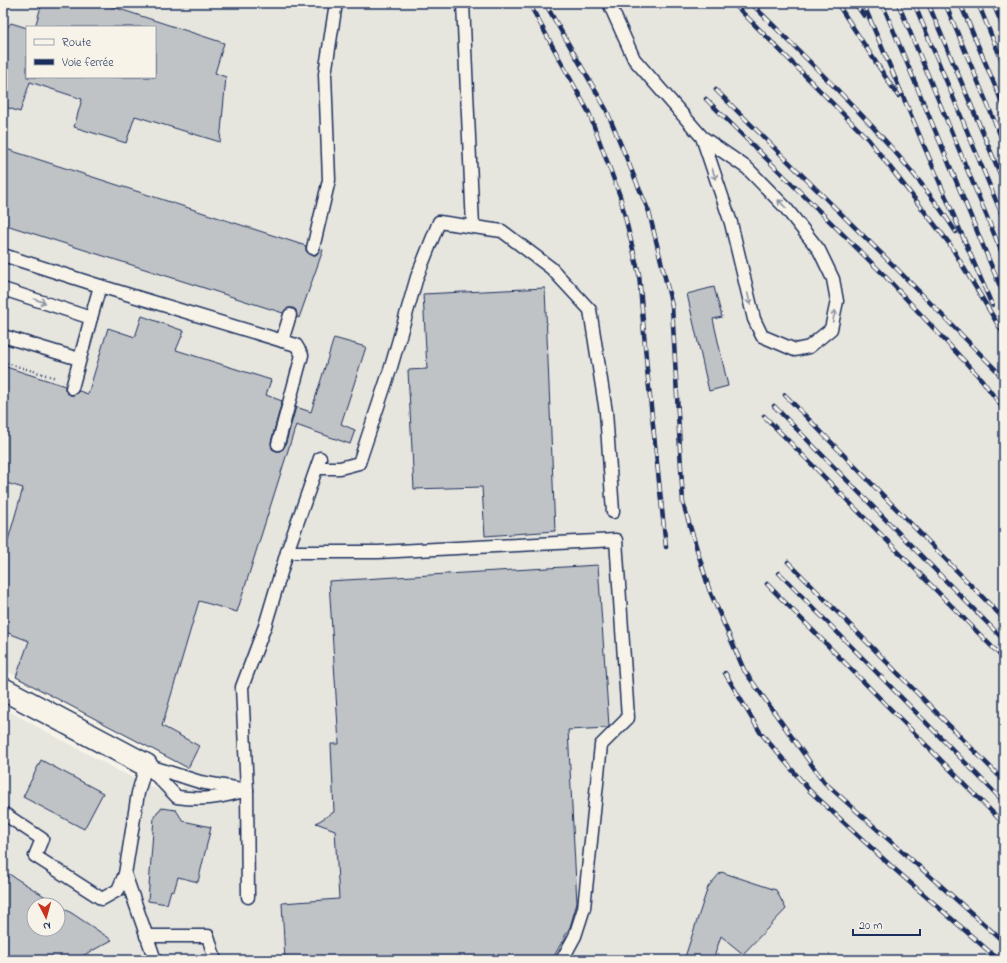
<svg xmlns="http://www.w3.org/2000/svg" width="1007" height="963" font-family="'Indie Flower',sans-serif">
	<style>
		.built { fill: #e6e5de; fill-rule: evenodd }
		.building { fill: #c0c3c5; stroke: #1b2f5e; fill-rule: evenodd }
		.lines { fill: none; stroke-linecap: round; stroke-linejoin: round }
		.service-casing { stroke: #1b2f5e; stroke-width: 15 }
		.minor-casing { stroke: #1b2f5e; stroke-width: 25 }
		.path { stroke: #1b2f5e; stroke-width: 2.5; stroke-dasharray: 1 3; stroke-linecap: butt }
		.service { stroke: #f7f3e8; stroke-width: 12 }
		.minor { stroke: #f7f3e8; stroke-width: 22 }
		.rail-casing { stroke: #1b2f5e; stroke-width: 4.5 }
		.rail { stroke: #f7f3e8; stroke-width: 3; stroke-dasharray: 9; stroke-linecap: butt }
		.oneway { stroke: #8991a3 }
	</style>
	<rect width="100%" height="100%" fill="#f7f3e8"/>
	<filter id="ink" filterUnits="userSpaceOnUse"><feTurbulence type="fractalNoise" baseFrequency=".025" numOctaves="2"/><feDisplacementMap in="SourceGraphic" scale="8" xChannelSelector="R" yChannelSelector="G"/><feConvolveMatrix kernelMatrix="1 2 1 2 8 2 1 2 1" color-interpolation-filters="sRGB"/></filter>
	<g filter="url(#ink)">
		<path class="built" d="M3 3H1004V960H3V708L117 770 179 800 188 768 3 669ZM27 27H155V77H27ZM34 905H58V929H34Z"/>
		<g class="building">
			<path d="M42 3H101L224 43 215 73 226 77 220 142 135 116 126 143 74 127 82 99 30 82 20 112 3 106V32L11 23 27 28V77H155V27H35Z"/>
			<path d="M3 148 306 246V251L311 255H316L320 249 323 250 299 318 297 317 296 310 293 308H288L283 313 3 224Z"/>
			<path d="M714 287 722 317 713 319 728 386 709 391 687 294Z"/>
			<path d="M545 288 555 531 485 536 482 487 414 489 408 370 427 369 423 294Z"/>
			<path d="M142 316 184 331 176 350 271 380 266 395 282 401 271 442 272 449 276 451H280L285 446 296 407 311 412 334 338 366 347 341 424 355 430 350 444 296 425 237 612 199 601 162 726 199 746 188 768 16 677 29 641 3 631V538L8 540 23 488 3 482V366L65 386V390L70 395H74L79 391 88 394 108 328 135 337Z"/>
			<path d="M598 565 609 726 608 728 568 730 577 903 570 927 552 960H285L282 903 339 899 335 830 316 823 334 812 331 744H339L329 581Z"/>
			<path d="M41 760 103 793 84 829 23 797Z"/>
			<path d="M162 808 176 810 183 821 211 827 198 882 178 877 174 891 171 890 167 904 148 901 154 817 158 811Z"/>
			<path d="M721 872 776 890 786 909 743 954 721 936 713 960H684L708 887Z"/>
			<path d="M9 874 73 914 112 940 75 960H3V884ZM34 905H58V929H34Z"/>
		</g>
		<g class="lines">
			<g class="service-casing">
				<g id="service">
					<path d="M463 3 473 227"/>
					<path d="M609 3 634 59 702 137 747 168 785 207 819 250 833 279 837 301 831 329 809 347 795 350 762 336 754 319 731 223 702 137"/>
					<path d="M313 248 329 180 325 74 336 3"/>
					<path d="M6 256 100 286"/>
					<path d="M3 289 91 318 72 388"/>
					<path d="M91 318 100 286 296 345 302 355 278 444"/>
					<path d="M3 336 79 359"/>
					<path d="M282 341 290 315"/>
					<path d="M317 468H340L359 463 391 367 417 277 439 222 502 231 551 268 590 310 606 412 613 512"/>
					<path d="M287 552H378L616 540 628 718 601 745 584 908 575 936 562 960"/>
					<path d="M146 765 200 782 247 790C222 797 204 801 177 797Z"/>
					<path d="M3 813 42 839 35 856 102 899 118 890 125 874 138 793 146 765"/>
					<path d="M125 874 155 960"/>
					<path d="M248 897 247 790 242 687 265 626 287 552 320 458"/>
					<path d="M146 936H208L215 960"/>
				</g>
			</g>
			<g class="minor-casing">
				<path id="minor" d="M3 689 146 765"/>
			</g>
			<path class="path" d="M3 362 56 378"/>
			<use href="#service" class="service"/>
			<use href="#minor" class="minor"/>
			<g class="rail-casing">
				<g id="rail">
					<path d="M529 3 589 113 620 196 639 274 647 369 666 547"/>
					<path d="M545 3 606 109 649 212 672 306 683 503 709 589 744 670 824 782 1004 942"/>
					<path d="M733 3 868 139 949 243 1003 333"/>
					<path d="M751 3C823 76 900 146 956 232"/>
					<path d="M837 3 898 96"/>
					<path d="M855 3 864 16"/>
					<path d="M863 3 992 305"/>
					<path d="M882 3 1004 296"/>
					<path d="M898 3 1004 258"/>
					<path d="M914 3 1004 220"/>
					<path d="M928 3 1004 183"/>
					<path d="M945 3 1004 144"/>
					<path d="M960 3 1004 107"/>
					<path d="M978 3 1004 66"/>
					<path d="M993 3 1004 30"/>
					<path d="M716 90 896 268 997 371 1004 382"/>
					<path d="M706 99 883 274 982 380 1004 410"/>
					<path d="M785 395 1004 619"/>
					<path d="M774 406 1004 640"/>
					<path d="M764 416 1004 659"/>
					<path d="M788 562 1004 781"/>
					<path d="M779 573 1004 802"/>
					<path d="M767 584 1004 824"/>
					<path d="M725 673 760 732 810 791 891 866 999 960"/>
				</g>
			</g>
			<use href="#rail" class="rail"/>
		</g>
		<defs><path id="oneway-shaft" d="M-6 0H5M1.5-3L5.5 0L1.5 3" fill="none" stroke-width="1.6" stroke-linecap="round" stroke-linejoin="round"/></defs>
		<g class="oneway">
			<use href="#oneway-shaft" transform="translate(714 174) rotate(71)"/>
			<use href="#oneway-shaft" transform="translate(782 204) rotate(-134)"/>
			<use href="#oneway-shaft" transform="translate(749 299) rotate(77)"/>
			<use href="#oneway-shaft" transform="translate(40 301) rotate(19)"/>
			<use href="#oneway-shaft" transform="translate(834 316) rotate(-77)"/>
		</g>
	</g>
	<rect width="1007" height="963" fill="none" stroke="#f7f3e8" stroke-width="16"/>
	<rect x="8" y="8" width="991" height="947" fill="none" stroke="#1b2f5e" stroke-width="1.5" filter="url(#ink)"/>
	<rect x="26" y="26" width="130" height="52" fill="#f7f3e8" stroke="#9fa5b1"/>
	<rect x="34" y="39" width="20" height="6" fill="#f7f3e8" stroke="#9fa5b1"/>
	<text x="62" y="46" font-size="12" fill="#1b2f5e">Route</text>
	<rect x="34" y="59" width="20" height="6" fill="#1b2f5e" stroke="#9fa5b1"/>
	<text x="62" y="66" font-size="12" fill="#1b2f5e">Voie ferrée</text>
	<g transform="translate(46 917) rotate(174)"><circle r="19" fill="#f7f3e8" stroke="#9fa5b1"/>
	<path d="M0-3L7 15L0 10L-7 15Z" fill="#c8321e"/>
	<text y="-6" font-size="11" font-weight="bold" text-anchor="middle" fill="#1b2f5e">N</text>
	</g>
	<path d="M853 929v6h67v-6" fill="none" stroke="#1b2f5e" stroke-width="2"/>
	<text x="859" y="929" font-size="12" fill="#1b2f5e" stroke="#f7f3e8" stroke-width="3" paint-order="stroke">20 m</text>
</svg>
